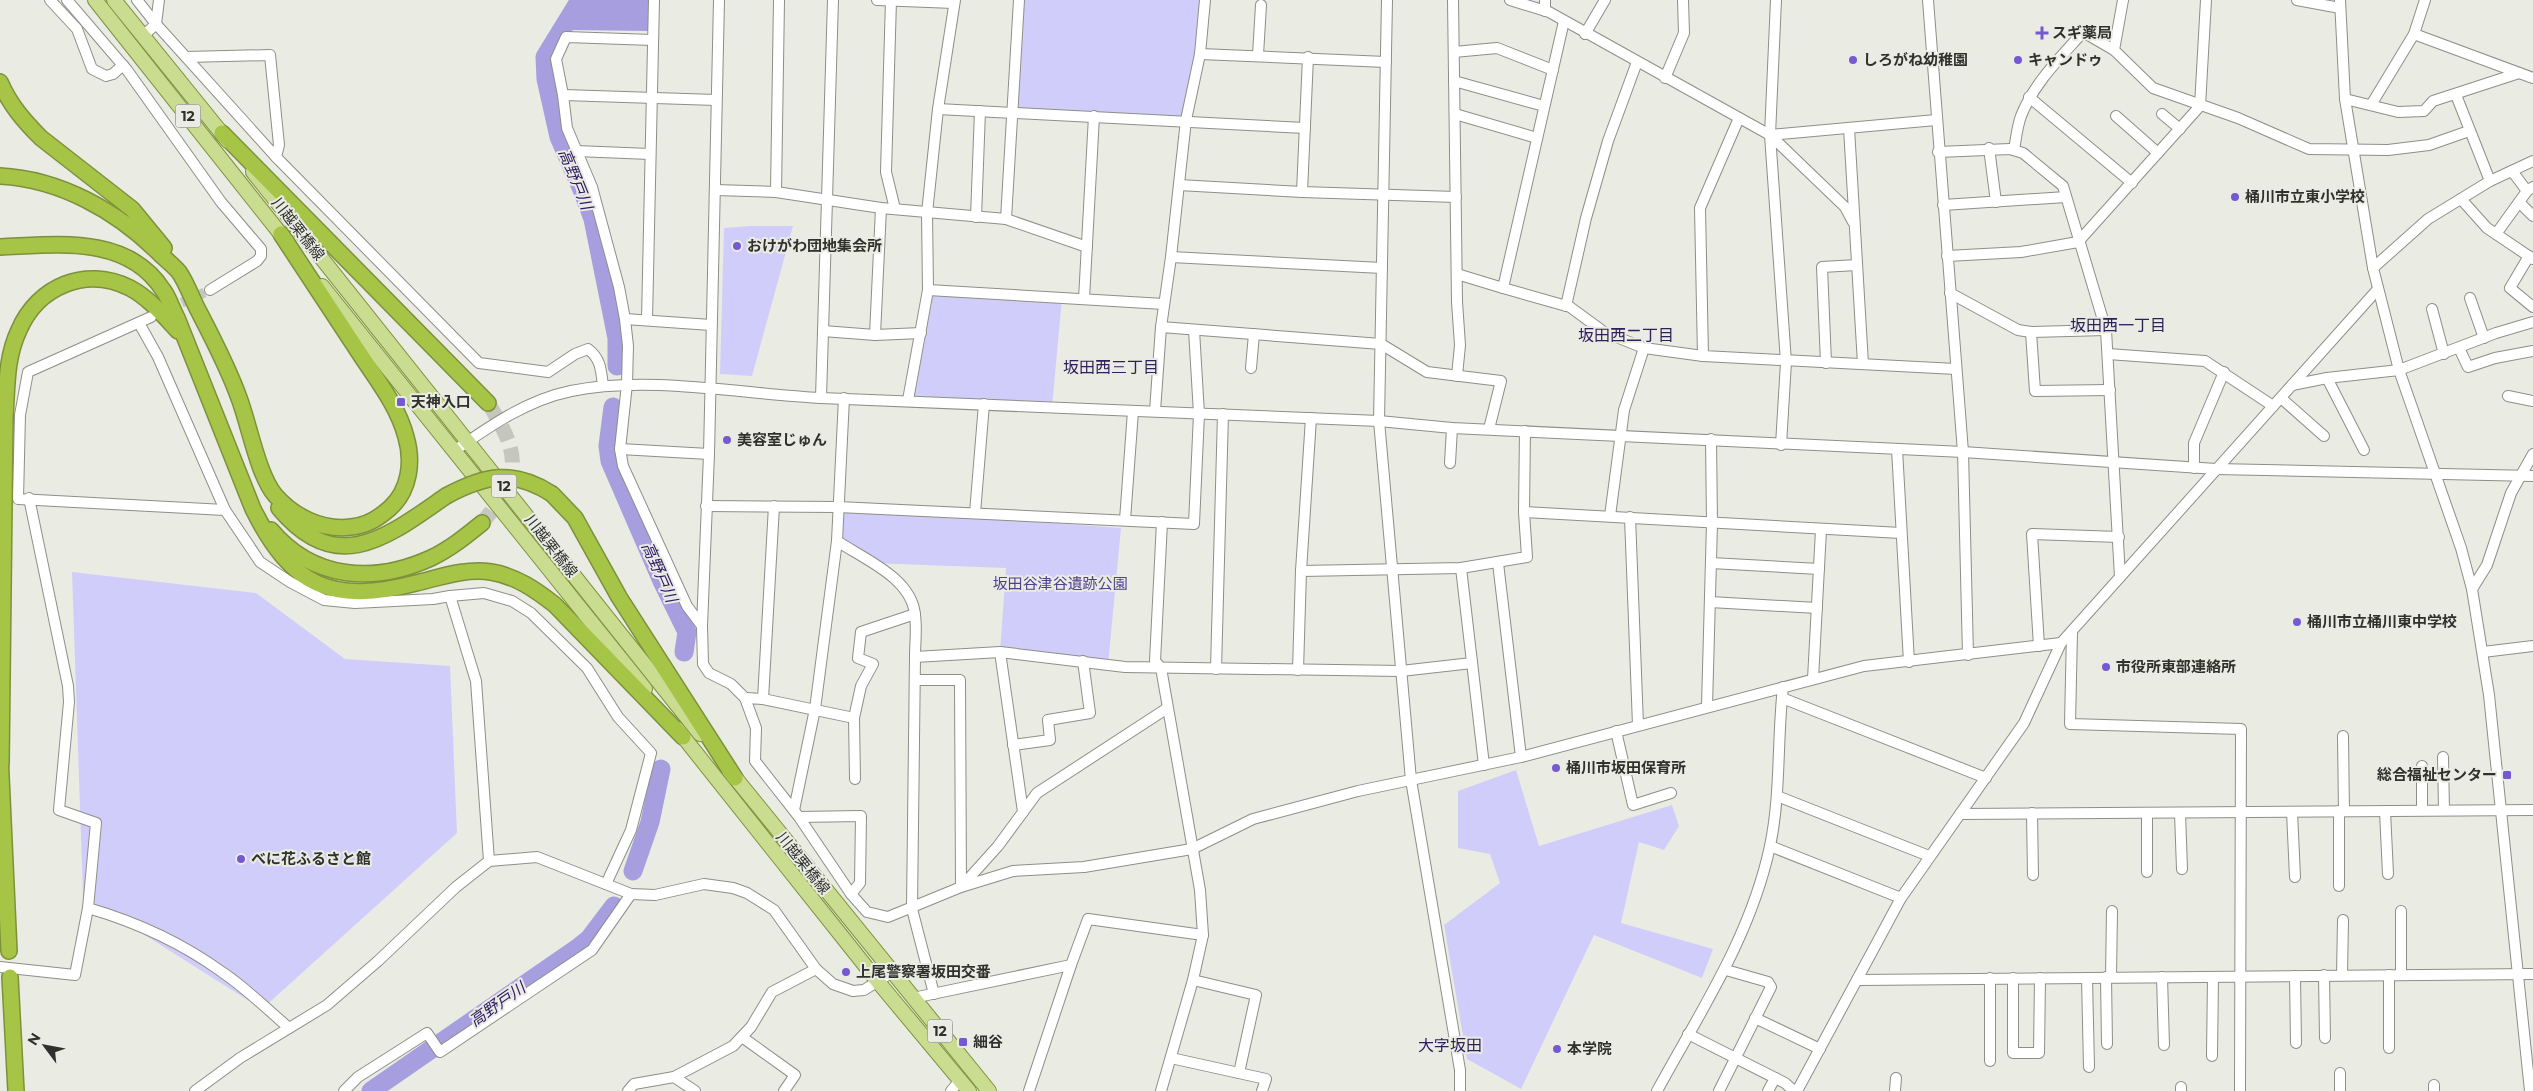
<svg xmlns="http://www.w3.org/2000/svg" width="2533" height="1091" font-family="Montserrat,'Noto Sans JP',sans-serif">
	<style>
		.green { fill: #d1cdfa }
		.water { fill: #a69edf }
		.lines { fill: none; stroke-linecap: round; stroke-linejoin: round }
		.river { stroke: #a69edf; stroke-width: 19 }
		.minor-tunnel { stroke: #c5c7bf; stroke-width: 10; stroke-dasharray: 10 5; stroke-linecap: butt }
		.highway-tunnel { stroke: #c5c7bf; stroke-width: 15; stroke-dasharray: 15 8; stroke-linecap: butt }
		.minor-casing { stroke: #8d8f87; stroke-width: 12 }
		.major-casing { stroke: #7d913d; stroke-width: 16 }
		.highway-casing { stroke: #7d913d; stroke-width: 18 }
		.minor { stroke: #fff; stroke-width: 10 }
		.major { stroke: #cadc90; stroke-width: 14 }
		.highway { stroke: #a6c446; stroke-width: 15 }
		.highway-bridge-casing { stroke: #7d913d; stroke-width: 18; stroke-linecap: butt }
		.highway-bridge { stroke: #a6c446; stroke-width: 15 }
		.poi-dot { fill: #7459d3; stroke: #eaece4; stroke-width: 2 }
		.labels { text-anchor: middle; stroke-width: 4; stroke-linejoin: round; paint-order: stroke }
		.shield { fill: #eaece4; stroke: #686964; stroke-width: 1 }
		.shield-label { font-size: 14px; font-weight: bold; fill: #30312d }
		.poi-label { font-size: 15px; font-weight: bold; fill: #30312d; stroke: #eaece4; text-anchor: start }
		.street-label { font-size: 15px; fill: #30312d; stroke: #eaece4 }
		.park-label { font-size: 15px; fill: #50408e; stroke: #eaece4 }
		.water-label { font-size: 16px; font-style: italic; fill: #2e1964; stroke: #eaece4 }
		.neighbourhood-label { font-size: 16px; fill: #2e215b; stroke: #eaece4 }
	</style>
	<rect width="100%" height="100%" fill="#eaece4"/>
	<g class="green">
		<path d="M1019 0H1203L1186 120 1012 112Z"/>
		<path d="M750 226H793L752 376 720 374 724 228Z"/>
		<path d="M928 290 1062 298 1052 407 908 400Z"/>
		<path d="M838 507 1121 528 1108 665 1000 652 1006 568 870 563 837 541Z"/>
		<path d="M72 572 256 593 345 659 450 666 457 833 262 1009 83 896Z"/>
		<path d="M1516 770 1539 846 1672 805 1679 826 1664 850 1639 842 1621 923 1713 949 1702 978 1594 935 1521 1089 1467 1059 1444 925 1500 883 1490 854 1458 848V791Z"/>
	</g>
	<path class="water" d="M585 0H648V31L570 30Z"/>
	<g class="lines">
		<g class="river">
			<path d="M580 0 545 57 546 79 559 137 583 192 593 219 617 338V366"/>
			<path d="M613 407 608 446 610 461 662 581 687 632 684 652"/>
			<path d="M633 871 650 822 661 769"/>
			<path d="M371 1091 579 947 589 939 614 906"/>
		</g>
		<path class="minor-tunnel" d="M168 309 210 290"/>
		<path class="highway-tunnel" d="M482 523C522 475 521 455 488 403"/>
		<g class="minor-casing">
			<g id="minor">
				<path d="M50 0 77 29 92 69 106 76 113 74 123 65"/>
				<path d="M67 0 127 70 221 202 261 249V256L257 261 210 290"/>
				<path d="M137 0 156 24 276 157"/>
				<path d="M719 0 709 454 702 626 703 664 709 673 731 684 745 698 756 728 755 761 799 817 851 894 867 912 888 917 961 887 1013 871 1084 867 1192 849 1253 819 1358 791 1521 757 1864 666 2061 643"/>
				<path d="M877 0 954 3"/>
				<path d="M891 0 886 172 895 209"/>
				<path d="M1387 0 1379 421 1411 780 1460 1070V1091"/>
				<path d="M1453 0 1457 302 1460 345 1457 376"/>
				<path d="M1510 0 1549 12 1770 135 1845 207 1853 222"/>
				<path d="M1776 0 1770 135 1786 362 1781 445"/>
				<path d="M1928 0 1963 452 1968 655"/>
				<path d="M2123 0 2114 50 2153 88 2238 118 2309 149 2388 150 2429 145 2469 131"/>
				<path d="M2297 0 2340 8"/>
				<path d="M2340 0 2345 99 2373 268 2399 370 2461 548 2472 589 2489 695 2530 1091"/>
				<path d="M1545 11V0"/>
				<path d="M1585 34 1605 0"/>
				<path d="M2414 34 2533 78"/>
				<path d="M143 36 156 24 159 0"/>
				<path d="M1454 52 1497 48 1553 70"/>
				<path d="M1200 54 1386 62"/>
				<path d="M1258 55 1261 5"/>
				<path d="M186 57 270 55 279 145 276 157 475 359 479 363 548 372 575 354 588 349C601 359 601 370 603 386"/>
				<path d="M1665 78 1684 33 1683 0"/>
				<path d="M1454 81 1544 106"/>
				<path d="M563 95 556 59 566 37 653 40"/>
				<path d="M2456 95 2490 181"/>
				<path d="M2029 97 2132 183"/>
				<path d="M2345 99 2398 112 2424 111 2433 101 2519 73"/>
				<path d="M2371 105 2414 34 2425 0"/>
				<path d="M938 109 1305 128"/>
				<path d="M1455 114 1537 138"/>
				<path d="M2162 114 2180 129"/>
				<path d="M2116 116 2158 153"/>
				<path d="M1739 118 1700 208 1703 356 1956 369"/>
				<path d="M1849 128 1863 364"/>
				<path d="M1770 135 1936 120"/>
				<path d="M1989 148 1996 202"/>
				<path d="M2014 150C2016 139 2017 127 2021 116 2034 83 2060 58 2083 32L2114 50"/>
				<path d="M576 151 650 154"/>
				<path d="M1938 152 2010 149 2023 153 2063 186 2106 330 2120 577"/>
				<path d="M2512 171 2527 191"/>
				<path d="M1179 185 1302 192 1456 197"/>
				<path d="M715 190 776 192 881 208 1006 219 1087 247"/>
				<path d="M776 192 779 0"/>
				<path d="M1302 192 1308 57"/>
				<path d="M2461 199 2487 228 2496 234 2527 191 2533 187"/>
				<path d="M2519 202 2533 216"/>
				<path d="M1943 205 2066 197"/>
				<path d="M976 217 980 111"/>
				<path d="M1006 219 1019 0"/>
				<path d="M2496 234 2533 259"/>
				<path d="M1947 256 2021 252 2078 242 2200 106 2206 0"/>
				<path d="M2529 256 2510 288 2533 307"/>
				<path d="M1171 257 1382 268"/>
				<path d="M2373 268 2428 219 2490 181 2533 161"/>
				<path d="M1457 274 1503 288 1564 21"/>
				<path d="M1503 288 1570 307 1604 332 1644 348 1703 356"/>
				<path d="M928 290 1164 304"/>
				<path d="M1950 293 2018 330 2031 332 2106 330"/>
				<path d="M2470 298 2484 338"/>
				<path d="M1084 299 1094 116"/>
				<path d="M1566 306 1586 218 1608 141 1637 62"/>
				<path d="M2432 309 2444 354"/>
				<path d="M151 317 28 372 20 415 18 499 225 510"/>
				<path d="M625 319 711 325"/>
				<path d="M647 320 654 0"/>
				<path d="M139 323 158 357 225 510 260 562 290 582 324 600 355 603 433 599 450 596 476 681 489 861"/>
				<path d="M1161 327 1381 344 1427 372 1501 381 1489 429"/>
				<path d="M823 331 875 335 921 333"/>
				<path d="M2031 332 2035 391 2110 390"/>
				<path d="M875 335 881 208"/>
				<path d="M2459 348 2468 367 2495 358 2533 351"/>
				<path d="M2108 354 2205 361 2273 406"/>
				<path d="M1826 363 1822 267 1857 265"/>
				<path d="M1251 368 1254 334"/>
				<path d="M2327 378 2364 450"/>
				<path d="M2292 385 2327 378 2399 370 2496 333 2533 322"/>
				<path d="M2508 396 2533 401"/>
				<path d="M821 398 833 0"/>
				<path d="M2281 398 2324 436"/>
				<path d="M908 400 928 290 927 213 938 109 955 0"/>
				<path d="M1155 411 1161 327 1171 257 1186 120 1200 54 1205 0"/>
				<path d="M620 449 709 454"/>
				<path d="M1897 449 1909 662"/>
				<path d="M454 451C490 426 527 400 571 391 648 375 742 394 821 398 1007 406 1193 413 1379 421L1452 428 1963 452 2216 469 2533 476"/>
				<path d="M1450 463 1452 428"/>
				<path d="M2194 468V443L2224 372"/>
				<path d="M29 498 68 686 69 702 59 810 96 823 88 908C136 922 182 943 222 972 246 988 267 1009 289 1028"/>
				<path d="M706 506 838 507 1194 524 1199 414 1194 330"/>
				<path d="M1524 512 1901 533"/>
				<path d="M975 513 984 404"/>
				<path d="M1610 516 1624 410 1644 348"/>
				<path d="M1630 517 1638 725"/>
				<path d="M1125 520 1133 411"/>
				<path d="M837 541C864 559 912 578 915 615 917 629 915 643 915 657L1000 652 1125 667 1401 671 1472 663"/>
				<path d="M1498 563 1521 757"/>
				<path d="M1711 563 1819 569"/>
				<path d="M1461 568 1484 765"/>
				<path d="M1301 571 1311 418"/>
				<path d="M2472 589 2487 565 2511 493 2533 454"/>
				<path d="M450 596 484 593 512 601 531 613 587 668 618 717 651 753 631 830 606 884"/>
				<path d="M1710 602 1817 608"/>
				<path d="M702 626 687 606 623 466 620 449 627 384 628 346 625 319 619 287 592 187 567 128 563 95 716 100"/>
				<path d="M2072 632 2070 724 2241 729 2240 1091"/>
				<path d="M2039 646 2032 534 2119 537"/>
				<path d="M2483 652 2533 646"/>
				<path d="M915 657 912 909 934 994"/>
				<path d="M1216 669 1223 414"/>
				<path d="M1298 670 1301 571 1461 568 1527 557 1524 512 1525 431"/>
				<path d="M1813 679 1821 530"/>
				<path d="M915 680H960L961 887"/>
				<path d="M745 698 763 699 854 718 861 686 873 664 858 658 861 632 915 614"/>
				<path d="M1782 698 1986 778"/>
				<path d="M763 699 774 506"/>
				<path d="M1707 706 1712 523 1711 439"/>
				<path d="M854 718 855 779"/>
				<path d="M1616 731 1633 805 1671 793"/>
				<path d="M2343 736 2344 811"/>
				<path d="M1013 745 1050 740 1048 720 1090 713 1083 661"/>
				<path d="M2443 757 2444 810"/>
				<path d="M2422 766V810"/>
				<path d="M1777 796 1929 856"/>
				<path d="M794 810 815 709 837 541 844 398"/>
				<path d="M2385 811 2388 874"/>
				<path d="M1023 812 1037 793 1166 709"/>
				<path d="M2292 812 2295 877"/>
				<path d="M2032 813 2033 875"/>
				<path d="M2147 813V872"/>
				<path d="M2180 813 2182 869"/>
				<path d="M1960 814 2533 810"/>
				<path d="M799 817 861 816 860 883 851 894"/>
				<path d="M1770 846 1901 898"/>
				<path d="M962 886 998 846 1023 812 1000 652"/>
				<path d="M2339 886V811"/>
				<path d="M2401 911V975"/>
				<path d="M0 967 75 975 88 908"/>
				<path d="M2324 975 2325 1038"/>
				<path d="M2342 975 2343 920"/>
				<path d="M2295 976 2296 1043"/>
				<path d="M2106 977 2107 1044"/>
				<path d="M2111 977 2112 911"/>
				<path d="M2162 977 2164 1045"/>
				<path d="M1990 978V1061"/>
				<path d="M2013 978V1053H2039L2040 978"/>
				<path d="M2087 978 2089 1067"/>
				<path d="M1193 980 1256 995 1239 1073"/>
				<path d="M1858 980 2533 974"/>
				<path d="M913 998 1071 965 1088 919 1203 935"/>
				<path d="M1755 1018 1820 1049"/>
				<path d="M1688 1034 1785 1083 1794 1091"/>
				<path d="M742 1037 795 1075 784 1091"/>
				<path d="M2389 1048V975"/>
				<path d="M2212 1056 2213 977"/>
				<path d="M1171 1058 1266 1079 1262 1091"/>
				<path d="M674 1077 733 1046 751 1027 772 992 816 969"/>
				<path d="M2434 1085V1091"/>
				<path d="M195 1091 240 1058 327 1005 378 961 456 887 489 861 537 857 631 894 655 895 704 884 733 888 747 893 774 910 816 969 833 984 853 991 864 990 891 973"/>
				<path d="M344 1091 358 1077 427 1033 440 1052 592 950 631 894"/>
				<path d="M628 1091 634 1084 674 1077 695 1091"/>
				<path d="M951 1091 961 1079"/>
				<path d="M1029 1091 1071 965"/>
				<path d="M1161 1091 1193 980 1203 935 1200 890 1161 668 1155 661 1162 522"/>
				<path d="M1657 1091C1700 1012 1751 936 1770 846 1781 794 1777 740 1783 687"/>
				<path d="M1719 1091 1771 987 1768 982 1726 970"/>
				<path d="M1768 1091 1775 1078"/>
				<path d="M1797 1091 1901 898 2024 723 2061 643 2378 289"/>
				<path d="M1895 1091 1896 1078"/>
				<path d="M2181 1091V1087"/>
				<path d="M2340 1091V1073"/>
			</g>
		</g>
		<g class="major-casing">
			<g id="major">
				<path d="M95 0 287 242"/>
				<path d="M114 0 228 141"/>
				<path d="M253 172 700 734"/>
				<path d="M322 286 645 689"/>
				<path d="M677 729 879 983 969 1091"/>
				<path d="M729 770 989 1091"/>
			</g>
		</g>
		<g class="highway-casing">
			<g id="highway">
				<path d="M0 82C10 105 24 121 41 138L132 209 164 248"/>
				<path d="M222 133 488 403"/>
				<path d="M0 176C60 179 117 211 159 253 165 259 173 265 179 272 186 282 191 296 197 308 212 337 228 367 239 398 249 424 258 475 275 495 293 516 322 531 351 527 366 526 379 518 390 508 410 490 413 461 406 437 398 406 377 380 360 354 334 314 307 274 281 234"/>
				<path d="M0 247C56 245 127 234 163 290 169 298 172 309 177 318L253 509C292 587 332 605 416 583 441 577 466 568 491 572 516 576 536 590 555 605L683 737"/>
				<path d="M552 494 575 518 619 597 735 778"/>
				<path d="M279 508C337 578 387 537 446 496"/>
				<path d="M271 530C313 580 374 584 431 558 450 549 466 536 482 523"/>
				<path d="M0 754 9 951"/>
				<path d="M1 764 5 417C7 387 6 357 19 330 38 286 86 266 130 288 149 298 164 316 178 331"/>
				<path d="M10 977 16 1091"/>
			</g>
		</g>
		<use href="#minor" class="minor"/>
		<use href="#major" class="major"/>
		<use href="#highway" class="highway"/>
		<g class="highway-bridge-casing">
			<path id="highway-bridge" d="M446 496C485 475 513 469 552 494"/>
		</g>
		<use href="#highway-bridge" class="highway-bridge"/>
	</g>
	<g class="poi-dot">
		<path d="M2039.5 25.5h5v5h5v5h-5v5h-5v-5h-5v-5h5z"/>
		<circle cx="1853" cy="60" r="5"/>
		<circle cx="2018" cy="60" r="5"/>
		<circle cx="2235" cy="197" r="5"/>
		<circle cx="737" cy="246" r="5"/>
		<rect x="396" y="397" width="10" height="10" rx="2.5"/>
		<circle cx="727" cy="440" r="5"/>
		<circle cx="2297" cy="622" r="5"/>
		<circle cx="2106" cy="667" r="5"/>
		<circle cx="1556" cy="768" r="5"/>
		<rect x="2502" y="770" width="10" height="10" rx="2.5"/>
		<circle cx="241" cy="859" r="5"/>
		<circle cx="846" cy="972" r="5"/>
		<rect x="958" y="1037" width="10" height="10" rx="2.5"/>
		<circle cx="1557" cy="1049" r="5"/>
	</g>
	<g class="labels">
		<g class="shield">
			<rect x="175.5" y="104.5" width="25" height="23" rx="4"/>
			<rect x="491.5" y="474.5" width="25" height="23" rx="4"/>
			<rect x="927.5" y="1019.5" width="25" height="23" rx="4"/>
		</g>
		<g class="shield-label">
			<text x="188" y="121">12</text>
			<text x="504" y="491">12</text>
			<text x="940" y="1036">12</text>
		</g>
		<g class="poi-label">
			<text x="2052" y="38">スギ薬局</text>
			<text x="1863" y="65">しろがね幼稚園</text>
			<text x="2028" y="65">キャンドゥ</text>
			<text x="2245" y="202">桶川市立東小学校</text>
			<text x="747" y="251">おけがわ団地集会所</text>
			<text x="411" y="407">天神入口</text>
			<text x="737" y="445">美容室じゅん</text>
			<text x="2307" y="627">桶川市立桶川東中学校</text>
			<text x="2116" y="672">市役所東部連絡所</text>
			<text x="1566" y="773">桶川市坂田保育所</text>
			<text x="2497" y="780" text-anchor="end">総合福祉センター</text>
			<text x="251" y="864">べに花ふるさと館</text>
			<text x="856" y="977">上尾警察署坂田交番</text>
			<text x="973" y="1047">細谷</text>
			<text x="1567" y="1054">本学院</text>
		</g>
		<g class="street-label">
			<text transform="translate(298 229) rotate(52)" y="5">川越栗橋線</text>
			<text transform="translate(551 546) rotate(52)" y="5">川越栗橋線</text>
			<text transform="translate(803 863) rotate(51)" y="5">川越栗橋線</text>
		</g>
		<g class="park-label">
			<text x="1060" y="589">坂田谷津谷遺跡公園</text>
		</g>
		<g class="water-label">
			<text transform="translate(576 179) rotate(68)" y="6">高野戸川</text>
			<text transform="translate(660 572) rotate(66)" y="6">高野戸川</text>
			<text transform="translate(497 1004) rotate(-35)" y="6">高野戸川</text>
		</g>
		<g class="neighbourhood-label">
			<text x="2118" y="331">坂田西一丁目</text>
			<text x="1626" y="341">坂田西二丁目</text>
			<text x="1111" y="373">坂田西三丁目</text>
			<text x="1450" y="1051">大字坂田</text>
		</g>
	</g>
	<g transform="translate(45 1046) rotate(302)" stroke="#eaece4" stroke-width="4" paint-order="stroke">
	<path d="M0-4L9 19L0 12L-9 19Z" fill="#30312d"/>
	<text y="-8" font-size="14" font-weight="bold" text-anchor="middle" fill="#30312d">N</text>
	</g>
</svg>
